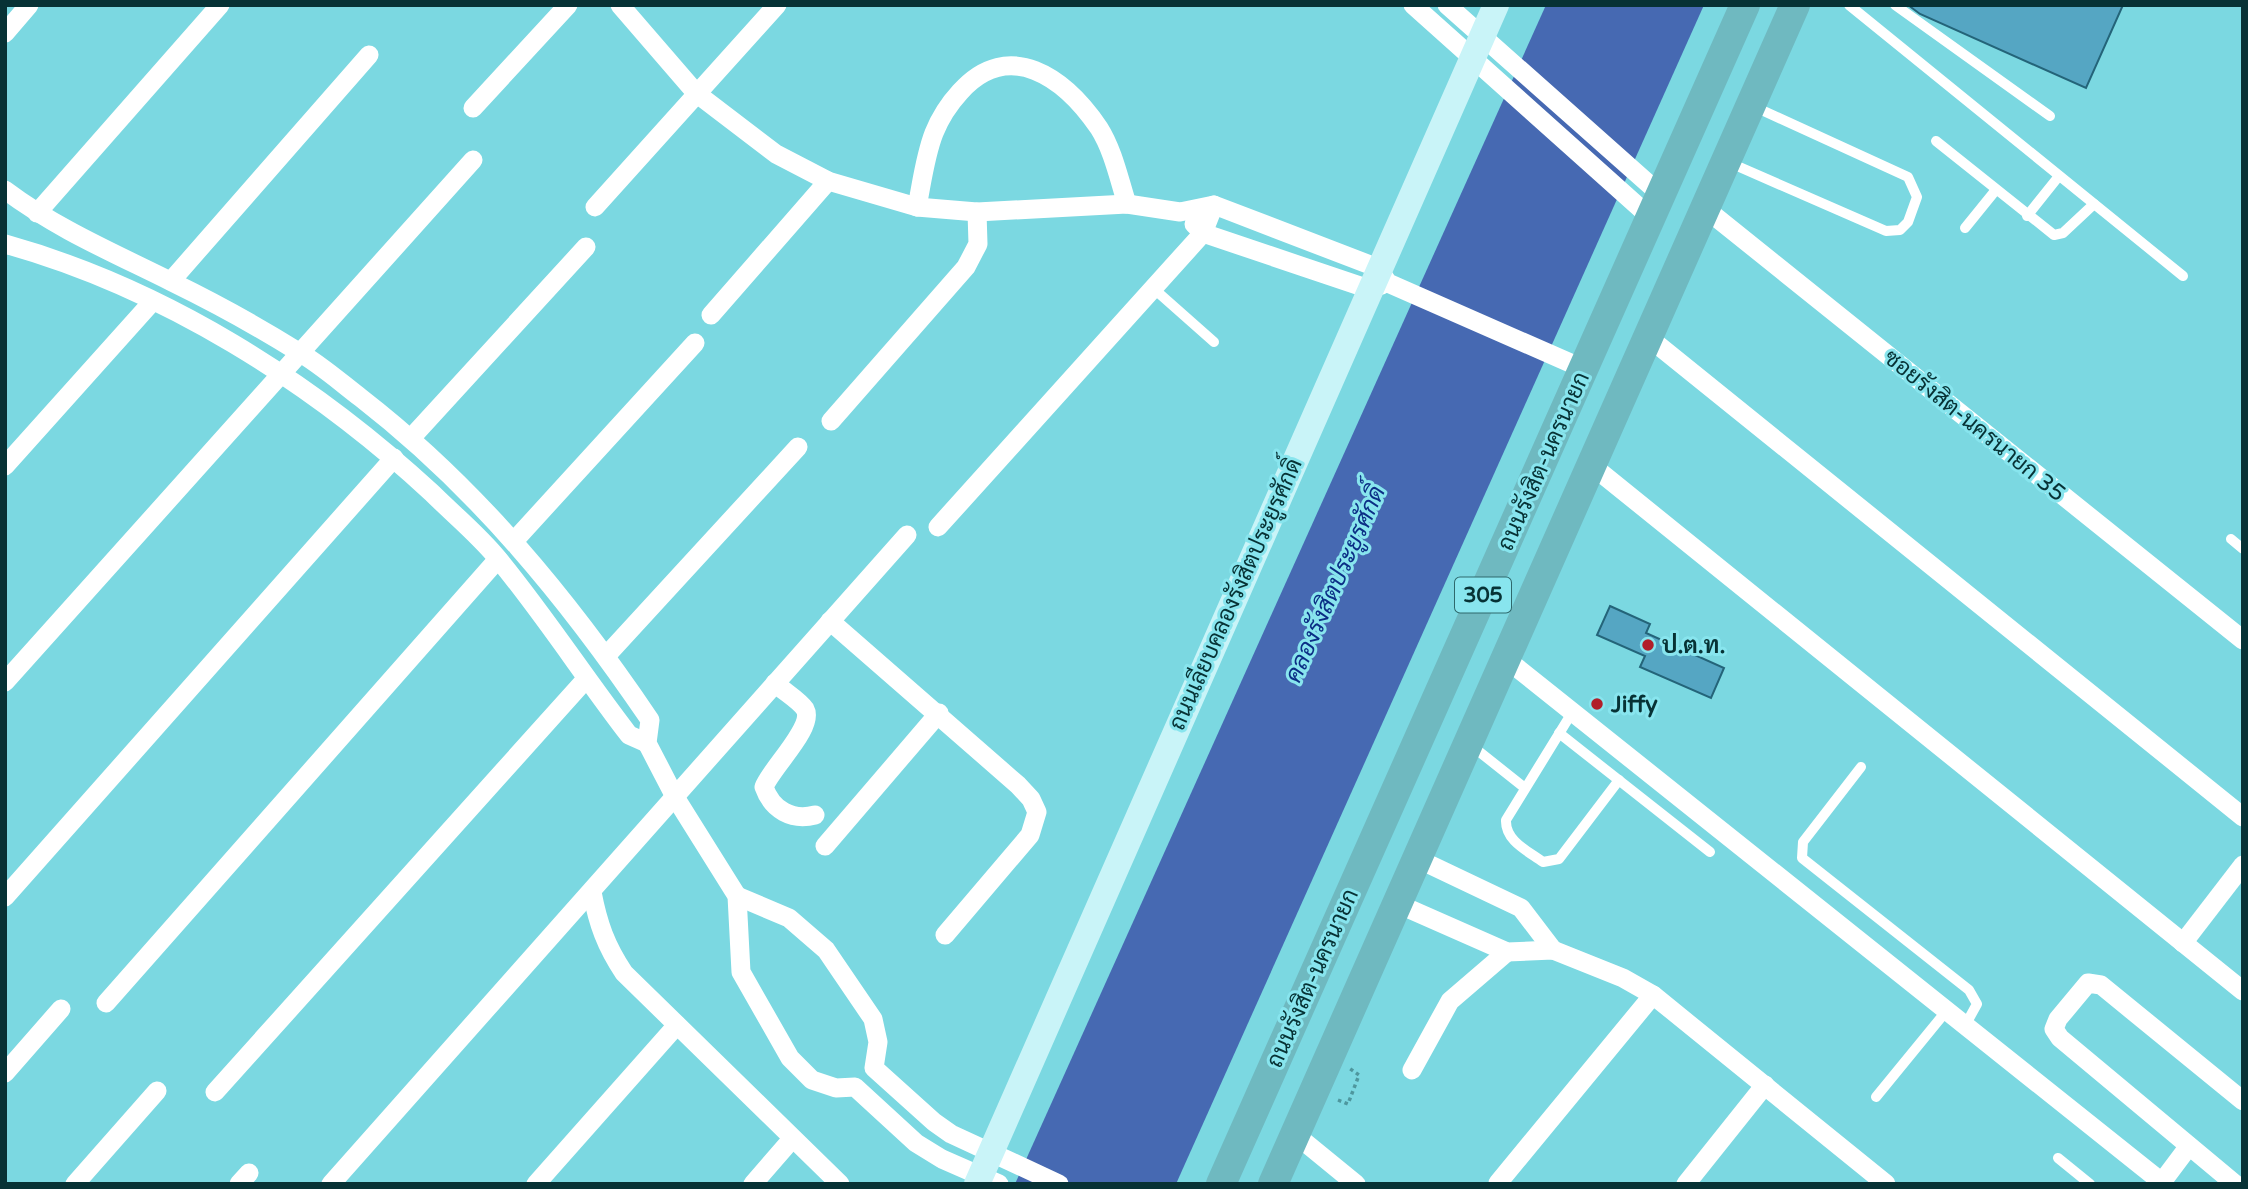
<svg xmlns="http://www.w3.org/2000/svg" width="2248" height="1189" font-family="'Varela Round',Sarabun,sans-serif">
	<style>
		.water { fill: #4669b2 }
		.building { fill: #55a6c3; stroke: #246479; stroke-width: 2 }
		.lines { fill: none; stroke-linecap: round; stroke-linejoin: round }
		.path { stroke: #4e979e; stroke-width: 3.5; stroke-dasharray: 3.5 3.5; stroke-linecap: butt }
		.lane { stroke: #fff; stroke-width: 10 }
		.street { stroke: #fff; stroke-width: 19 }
		.secondary { stroke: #c9f4f8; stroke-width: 26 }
		.primary { stroke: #6fb9c0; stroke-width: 30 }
		.poi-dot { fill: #b11f2a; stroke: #88e5ee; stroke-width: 2.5 }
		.labels { text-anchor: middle; stroke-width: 6; stroke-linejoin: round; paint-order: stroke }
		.shield { fill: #88e5ee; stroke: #2e686c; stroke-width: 2 }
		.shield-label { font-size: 21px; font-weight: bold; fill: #073235 }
		.street-label { font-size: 23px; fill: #073235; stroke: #88e5ee }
		.poi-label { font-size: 23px; font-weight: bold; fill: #073235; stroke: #88e5ee; text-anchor: start }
		.water-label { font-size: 24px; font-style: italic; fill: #0b2e85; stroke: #88e5ee }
	</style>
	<rect width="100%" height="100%" fill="#7bd8e1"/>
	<path class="water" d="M1546 5H1704L1176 1184H1015Z"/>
	<g class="building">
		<path d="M1908 5H2123L2086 88 1920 14Z"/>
		<path d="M1610 606 1650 624 1646 633 1724 668 1711 698 1640 667 1645 656 1597 635Z"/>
	</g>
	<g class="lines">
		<path class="path" d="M1338 1100 1348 1104 1359 1075 1349 1068"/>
		<g class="lane">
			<path d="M1849 5 2183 276"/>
			<path d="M1895 5 2050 116"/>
			<path d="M1936 141 2054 235 2063 233 2094 204"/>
			<path d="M1728 162 1886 231 1900 230 1908 222 1917 197 1908 177 1755 107"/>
			<path d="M2027 216 2059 176"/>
			<path d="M1965 228 1995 191"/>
			<path d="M1153 288 1214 342"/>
			<path d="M2231 539 2243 549"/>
			<path d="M1573 711 1506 820C1505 841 1528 851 1543 862L1559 859 1619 780"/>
			<path d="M1559 733 1710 852"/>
			<path d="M1472 746 1525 788"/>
			<path d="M1861 767 1803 842 1802 858 1969 990 1977 1004 1966 1024"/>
			<path d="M1876 1097 1948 1009"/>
			<path d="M2058 1158 2090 1184"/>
		</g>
		<g class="street">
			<path d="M620 5 696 93 776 154 828 181 917 207 977 212 1127 204 1180 212 1214 205 1378 268 1388 283 1584 369"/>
			<path d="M1413 5 1650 217"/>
			<path d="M1447 5 1660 194"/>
			<path d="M5 33 29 5"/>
			<path d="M473 108 568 5"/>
			<path d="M5 190C57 229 114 253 172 282 215 303 257 326 297 351 320 364 340 382 361 398 477 488 568 599 650 720L647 743 675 797 737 896 741 972 790 1058 812 1080 836 1088 855 1087 916 1143 942 1159 999 1184"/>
			<path d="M595 207 777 5"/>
			<path d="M917 207C922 182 925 156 934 133 940 118 949 104 960 92 1009 37 1065 78 1099 128 1113 150 1119 179 1127 204"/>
			<path d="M1707 210 2243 640"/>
			<path d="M37 213 220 5"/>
			<path d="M1194 224 1203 233 1369 289 1382 285"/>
			<path d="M5 244C163 288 312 382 432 493 454 515 480 536 499 560 545 616 585 678 629 735L647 743"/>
			<path d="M171 281 369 55"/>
			<path d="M711 315 828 181"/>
			<path d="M1648 337 2243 817"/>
			<path d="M831 421 966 267 978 244 977 212"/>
			<path d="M412 437 586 247"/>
			<path d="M1590 464 2243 991"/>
			<path d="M5 466 152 302"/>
			<path d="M938 527 1203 233 1214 205"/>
			<path d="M514 541 695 343"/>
			<path d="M830 621 1018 785 1031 799 1037 812 1030 835 945 935"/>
			<path d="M606 656 798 447"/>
			<path d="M1506 659 2164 1184"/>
			<path d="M5 682 473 160"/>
			<path d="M775 683C783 691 799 700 805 709 815 727 771 768 764 787 772 810 792 821 815 815"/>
			<path d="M825 846 939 713"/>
			<path d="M1418 859 1521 908 1553 950"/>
			<path d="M592 892C598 924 606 946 624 973L840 1184"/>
			<path d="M737 896 789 918 826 950 873 1019 878 1042 874 1068 934 1122 951 1134 1059 1184"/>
			<path d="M5 897 394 458"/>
			<path d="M1398 904 1507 952 1553 950 1623 978 1653 995 1886 1184"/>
			<path d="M2183 943 2243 865"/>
			<path d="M106 1003 498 559"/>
			<path d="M1412 1070 1450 1001 1507 952"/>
			<path d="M5 1073 61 1009"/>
			<path d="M215 1092 586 679"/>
			<path d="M1296 1135 1356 1184"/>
			<path d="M2162 1182 2189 1146"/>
			<path d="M1498 1183 1653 995"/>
			<path d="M75 1184 157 1091"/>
			<path d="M239 1184 249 1173"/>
			<path d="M331 1184 907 535"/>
			<path d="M536 1184 677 1025"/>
			<path d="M753 1184 792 1139"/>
			<path d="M1686 1184 1765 1085"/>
			<path d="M2235 1184 2060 1038 2054 1029 2058 1019 2088 983 2101 985 2243 1101"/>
		</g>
		<path class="secondary" d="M977 1184 1496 5"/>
		<g class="primary">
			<path d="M1221 1184 1745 5"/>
			<path d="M1273 1184 1795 5"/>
		</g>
	</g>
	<g class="poi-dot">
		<circle cx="1648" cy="645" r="7"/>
		<circle cx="1597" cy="704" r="7"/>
	</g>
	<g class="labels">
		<rect class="shield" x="1455" y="577.5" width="56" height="35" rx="5"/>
		<g class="shield-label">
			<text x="1483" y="602">305</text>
		</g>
		<g class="street-label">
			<text transform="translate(1975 425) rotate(39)" y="8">ซอยรังสิต-นครนายก 35</text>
			<text transform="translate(1543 461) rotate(-66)" y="8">ถนนรังสิต-นครนายก</text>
			<text transform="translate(1235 594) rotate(-66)" y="8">ถนนเลียบคลองรังสิตประยูรศักดิ์</text>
			<text transform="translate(1312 978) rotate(-66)" y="8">ถนนรังสิต-นครนายก</text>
		</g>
		<g class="poi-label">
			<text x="1662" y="653">ป.ต.ท.</text>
			<text x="1611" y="712">Jiffy</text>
		</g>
		<g class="water-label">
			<text transform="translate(1335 584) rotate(-66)" y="8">คลองรังสิตประยูรศักดิ์</text>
		</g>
	</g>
	<rect width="2248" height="1189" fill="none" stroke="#073235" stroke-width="14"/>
</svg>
